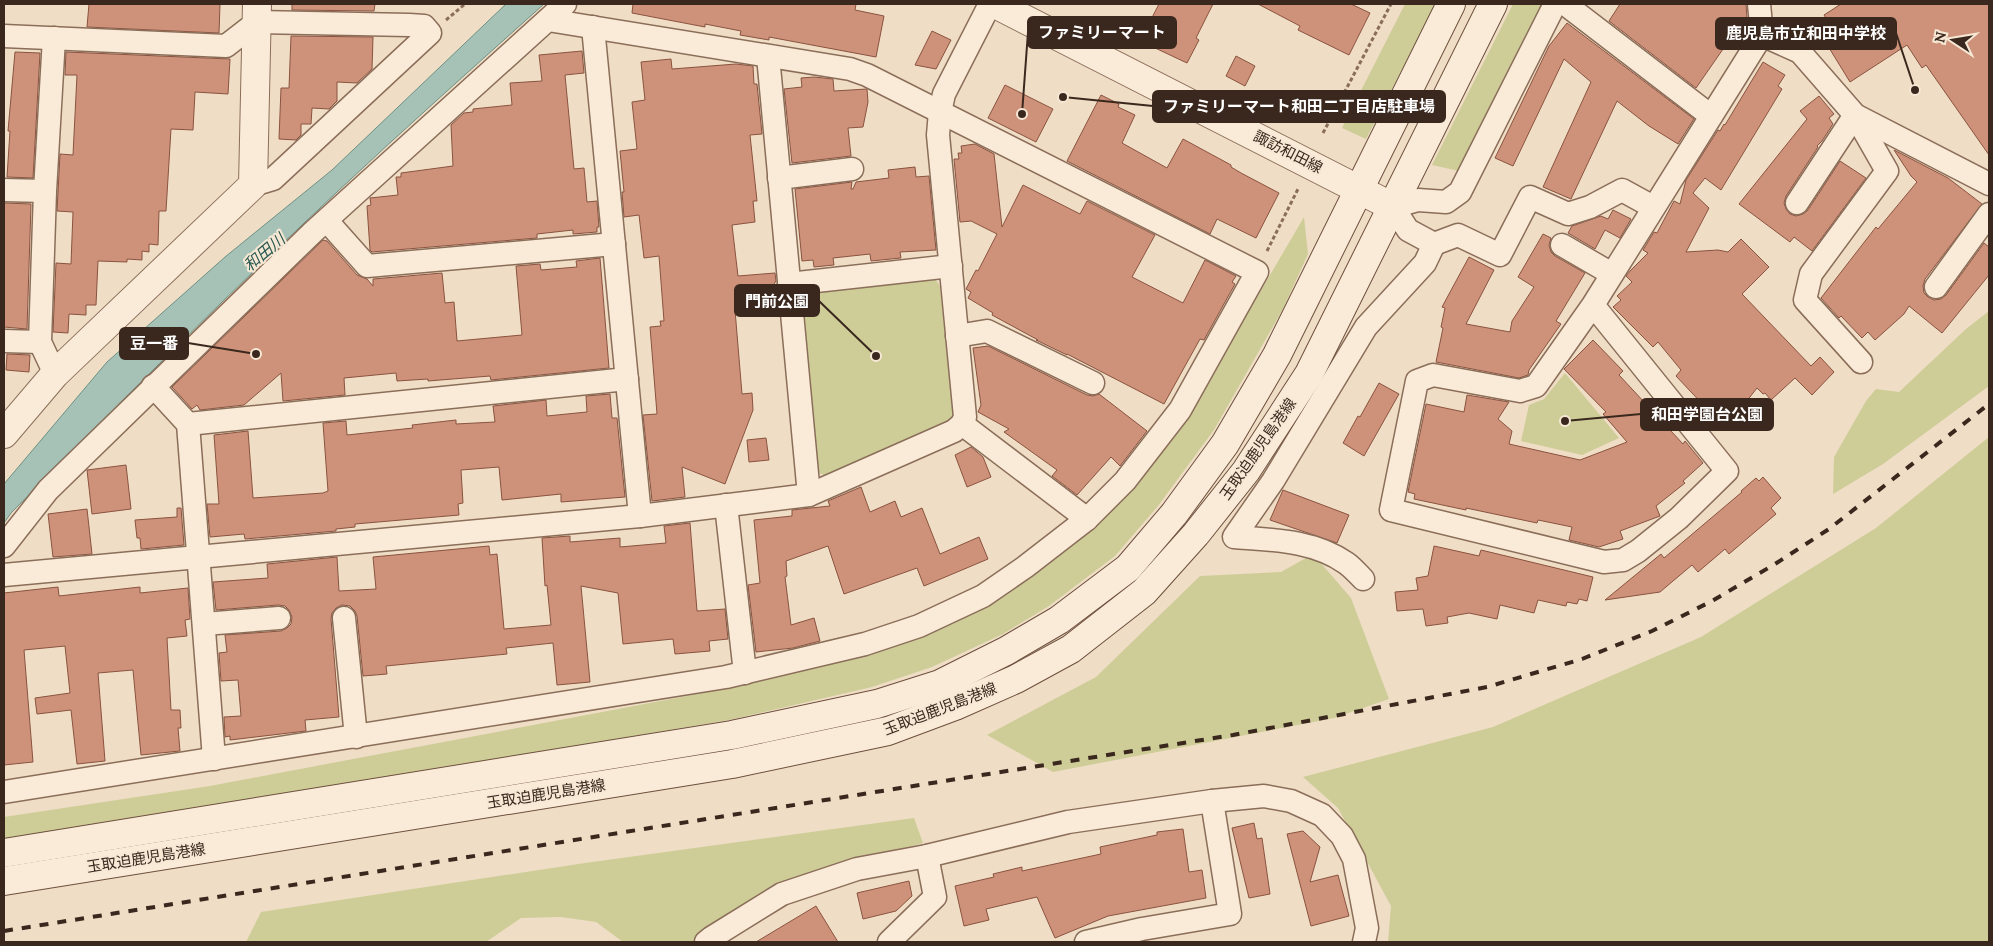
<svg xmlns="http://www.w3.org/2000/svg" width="1993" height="946" font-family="Lora,'Noto Sans JP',serif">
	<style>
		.green { fill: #cecd98 }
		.water { fill: #a6c2b7; stroke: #6d9183 }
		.building { fill: #ce927a; stroke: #8a533f }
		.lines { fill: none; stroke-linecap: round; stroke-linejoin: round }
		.minor-casing { stroke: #8b6e5a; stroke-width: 25 }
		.tertiary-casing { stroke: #8b6e5a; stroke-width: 30 }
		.secondary-casing { stroke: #6d4f3d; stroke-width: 30 }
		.path { stroke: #8b6e5a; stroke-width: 3; stroke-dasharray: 4 2.5; stroke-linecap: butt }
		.minor { stroke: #faebd8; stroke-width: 22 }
		.tertiary { stroke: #faebd8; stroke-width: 28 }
		.secondary { stroke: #faebd8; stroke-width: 28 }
		.rail { stroke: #3a281e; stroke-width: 4; stroke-dasharray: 9 9; stroke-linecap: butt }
		.labels { text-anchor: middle; stroke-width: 4; stroke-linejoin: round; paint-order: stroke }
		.street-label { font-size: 15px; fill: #3a281e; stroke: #f6e8d4 }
		.water-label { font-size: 16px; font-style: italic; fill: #2d5a52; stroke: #f6e8d4 }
		.leader { fill: none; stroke: #3a281e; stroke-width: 2 }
		.callout-dot { fill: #3a281e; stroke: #f6e8d4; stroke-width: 2 }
		.callout { fill: #3a281e; stroke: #3a281e; stroke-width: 2 }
		.callout-label { font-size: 16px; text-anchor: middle; font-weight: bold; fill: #fff }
	</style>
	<rect width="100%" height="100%" fill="#efddc5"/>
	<g class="green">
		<path d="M1405 4H1436L1366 139 1342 128Z"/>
		<path d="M1513 4H1547L1459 171 1432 165Z"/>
		<path d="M1304 217 1308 254 1283 309 1214 430 1158 506 1115 556 1049 606 1003 634 932 667 872 687 729 720 4 842V817L210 786 724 689 869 654 922 635 987 606 1188 415Z"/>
		<path d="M933 276 940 286 953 415 949 422 828 477 815 471 800 297 804 290Z"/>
		<path d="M1989 311V386L1883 464 1833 494 1834 457 1866 401 1876 389 1899 392 1966 329Z"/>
		<path d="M1565 373 1619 438 1582 455 1521 441 1529 405 1544 399Z"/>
		<path d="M1989 437V942H1388L1391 906 1338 808 1303 777 1493 727 1701 637 1876 528Z"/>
		<path d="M1313 554 1351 598 1389 699 1334 718 1053 772 987 735 1096 677 1200 576 1281 572Z"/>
		<path d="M914 818 923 843 785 884 699 942H623L596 922 561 917 521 918 486 942H246L261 912 585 863Z"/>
	</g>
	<path class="water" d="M506 4H544C475 66 405 128 337 192 226 296 118 404 11 513L4 523V484L107 362 225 257 332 170Z"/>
	<g class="building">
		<path d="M89 4H220L219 33 87 27Z"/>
		<path d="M292 4H375L374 11 292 10Z"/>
		<path d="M633 4H856L855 10 884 16 876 57 769 37V40L740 35 741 31 705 24V27L632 13Z"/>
		<path d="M1159 4H1213L1196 38 1199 40 1187 63 1153 47 1157 40 1144 33Z"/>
		<path d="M1258 4H1351L1370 13 1349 55 1298 30 1300 26Z"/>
		<path d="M1620 4H1746L1748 32 1739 47 1730 39 1696 88 1609 21Z"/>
		<path d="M1841 4H1989V155L1926 65 1922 68 1907 45 1850 82 1815 25 1826 18 1824 15Z"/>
		<path d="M1567 23 1694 119 1678 144 1649 126 1617 101 1571 199 1543 187 1591 82 1564 59 1513 166 1495 158 1549 46Z"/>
		<path d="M932 31 951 40 936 69 915 65Z"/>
		<path d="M291 36 373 37 372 69 357 83 337 82V101L329 109 312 108 311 124H301V135L296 140 279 139 281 88H289Z"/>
		<path d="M582 51 584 73 565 75 574 169 584 168 587 202 597 201 599 227H597V232L573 234V230L537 234V238L372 252 370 250 367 206 371 205 370 198 398 195 396 177H401V173L453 166 451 125 464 113 473 112V109L512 105 510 83 542 81 539 55Z"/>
		<path d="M15 52 40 53 33 178 7 177 10 131H8Z"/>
		<path d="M66 52 230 59 228 94 195 92 193 130 171 129 166 211H159L158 245 149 244V252L142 251V260L127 259V262L98 261 96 305H86V315L69 314 68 333 53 332 56 263 71 264 73 212 57 211 60 154 73 155 77 75H65Z"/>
		<path d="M1236 56 1255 66 1245 86 1226 76Z"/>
		<path d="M671 59 672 69 736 64 753 66 754 84H757L762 134 750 135 757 201H753L755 222 732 225 738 276 775 273 776 281 774 284 777 290 778 306 735 310 742 394 752 393 753 410 725 484 682 467 685 497 652 501 643 415 657 414 650 327 661 326 660 321H664L659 256 644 258 639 215 624 217 622 192H624L620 151 637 149 632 102 645 100 641 62Z"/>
		<path d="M1763 62 1785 75 1778 86 1782 89 1721 190 1705 178 1693 193 1709 208 1686 252 1718 250 1728 252 1741 239 1769 267 1742 294 1811 366 1820 357 1834 372 1812 395 1795 378 1771 400 1765 393 1763 394 1757 388 1724 430 1720 426 1717 430 1703 418 1709 411 1676 376 1681 370 1658 342 1653 347 1613 307 1621 300 1617 296 1632 282 1626 276 1631 270 1648 253 1643 250 1654 232 1657 233 1674 201 1680 204 1686 180 1718 130 1720 131 1724 124 1725 125Z"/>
		<path d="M814 77 833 79 834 91 867 89 868 102 863 127 848 128 851 156 792 163 784 89 802 87 801 78Z"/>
		<path d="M1005 85 1053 109 1036 142 988 118Z"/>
		<path d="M1101 95 1119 104 1118 107 1135 115 1122 143 1167 168 1183 139 1231 165V167L1241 173 1279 193 1256 238 1217 219 1210 234 1067 161Z"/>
		<path d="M1819 96 1834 114 1829 118 1833 124 1822 141 1817 146 1818 147 1786 196 1784 203 1786 209 1790 214 1796 216 1803 214 1808 210 1840 161 1866 178 1812 251 1794 237 1790 242 1739 204 1807 119 1800 111Z"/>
		<path d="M975 144 994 154 1002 227 1023 185 1080 214 1087 201 1155 235 1132 277 1183 303 1205 260 1236 276 1232 282 1235 284 1230 293 1204 340 1200 339 1164 404 1067 354V355L1036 340H1038L992 315 993 313 968 298 971 292 966 289 976 270 978 271 997 234 971 221 960 222 954 159H959L958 153H962L961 146Z"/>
		<path d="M1894 150 1948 178 1982 204 1925 279 1923 286 1924 293 1928 297 1934 300 1941 299 1946 295 1984 243 1989 247V275L1942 333 1909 306 1904 314 1875 340 1868 332 1862 338 1841 316 1839 318 1821 298 1876 227 1878 229 1917 182 1911 176Z"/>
		<path d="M915 167 916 177 929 176 936 250 900 252 901 258 871 261 870 254 833 258 834 265 814 267 813 260 802 261 795 189 852 182 851 189H853L856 182 889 178 888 170Z"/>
		<path d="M5 203 31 204 27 329 4 327V204Z"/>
		<path d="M1613 210 1631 219 1620 238 1605 230 1595 249 1568 233 1572 226 1601 216 1608 219Z"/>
		<path d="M1543 234 1551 238 1549 245 1551 252 1555 256 1585 273 1556 321 1561 324 1529 370 1528 375 1519 378 1436 362 1443 328 1441 327 1445 308 1442 307 1469 257 1494 270 1466 324 1510 332 1512 321 1534 287 1518 277Z"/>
		<path d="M323 240 327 241 357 275 367 279 373 286V279L442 273 445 303 454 302 457 341 522 335 516 266 540 264 541 270 577 267 576 261 600 258 609 368 491 380 490 376 428 381V379L397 381 396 373 344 378 345 395 283 401 281 373 244 405 200 410 197 405 192 409 172 387Z"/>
		<path d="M1593 340 1623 371 1619 375 1683 444 1685 441 1703 463 1683 481 1685 483 1656 506 1660 516 1620 531 1623 539 1599 547 1569 540 1572 527 1538 520 1537 523 1466 508V510L1414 499 1415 494 1408 492 1426 404 1464 412 1467 395 1509 402 1498 419 1512 431 1509 444 1580 460 1627 442 1603 414 1606 412 1564 369Z"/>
		<path d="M988 346 1087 395 1093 396 1099 394 1147 431 1120 466 1111 457 1077 495 1052 476 1057 470 1004 432 1009 429 978 412 981 405 973 348Z"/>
		<path d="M7 354 30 355 29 372 6 370Z"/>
		<path d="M1379 383 1399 394 1364 456 1343 443 1358 416 1360 417Z"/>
		<path d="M610 394 612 418H617L625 497 561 502V494L502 500 499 467 461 470 463 503 458 504 459 515 355 524V527L336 529V531L245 539 244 534 210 537 207 504H219L214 435 248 431 253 498 323 493 328 491 323 423 346 421 347 435 413 428 412 425 456 420V424L495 422 493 406 546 400 547 416 587 412 586 396Z"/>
		<path d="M766 438 769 460 749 462 747 440Z"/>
		<path d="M971 447 983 457 991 477 967 487 955 455Z"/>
		<path d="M126 465 131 509 92 514 87 470Z"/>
		<path d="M1763 477 1781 498 1771 508 1776 514 1729 554 1725 549 1698 572 1692 565 1660 592 1605 600 1661 554 1664 558 1742 492 1741 491 1756 478 1759 481Z"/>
		<path d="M861 487 870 512 895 501 901 517 922 508 940 554 979 537 988 559 924 586 917 568 844 594 828 546 786 561 787 576 785 577 791 625 814 618 820 641 793 648 756 652 748 585 760 583 754 520 792 516V510L830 506 828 501Z"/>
		<path d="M1283 490 1349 515 1337 543 1270 520Z"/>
		<path d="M177 508H181L184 545 141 549 140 538H137L135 520 177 517Z"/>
		<path d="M87 509 92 554 53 557 48 514Z"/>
		<path d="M690 523 697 611 725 609 728 639 709 641 710 651 675 654 673 639 623 644 618 593 581 586 590 682 557 685 553 643 506 648 507 654 386 666 387 674 363 676 357 616 355 611 350 606 342 605 336 608 332 613 331 619 339 717 305 720 306 731 230 740V736L225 737 224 717 241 716 238 680 221 681 219 653 227 652 225 635 281 631 287 628 291 624 292 617 289 610 285 606 278 605 216 610 213 582 268 578 267 564 337 557 339 591 376 589 373 557 489 546 490 555 497 554 504 629 551 625 547 585 545 586 542 538 570 536V542L620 538V547L666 543 664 526Z"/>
		<path d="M1434 546 1479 556 1481 550 1593 577 1587 601 1579 599 1577 604 1567 602 1566 606 1538 600 1534 613 1500 605 1497 619 1469 613 1447 617 1448 623 1426 626 1423 609 1397 611 1395 592 1418 590 1416 578 1428 576Z"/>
		<path d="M58 587 59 596 140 587V593L188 588 190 619 185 620 187 636 167 638 171 710H180L181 728H178L180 751 141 755 133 670 98 673 105 761 77 764 71 710 37 714 35 698 70 693 65 646 24 650 33 762 4 765V593Z"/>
		<path d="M1254 823 1257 839 1262 838 1270 894 1249 898 1232 828Z"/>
		<path d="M1183 829 1189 872 1202 870 1206 898 1108 916 1055 938 1037 897 986 909 989 920 964 926 955 886 994 877 993 874 1022 867V871L1101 854 1100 847 1157 835V832Z"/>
		<path d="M1303 831 1320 847 1310 882 1338 875 1349 916 1311 926 1287 834Z"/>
		<path d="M909 881 912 896 896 911 863 919 857 893Z"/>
		<path d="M816 906 838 942H756Z"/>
	</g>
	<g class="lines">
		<g class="minor-casing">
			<g id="minor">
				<path d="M1555 4 1460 192 1446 202 1418 200 1393 207 1408 230 1434 244 1458 235 1500 255 1530 197 1568 214 1590 207 1622 190 1653 207"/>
				<path d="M1565 4 1711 116"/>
				<path d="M593 27 640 516"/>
				<path d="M1762 35 1800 52 1855 115 1989 184"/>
				<path d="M4 36 226 46 257 22 409 25 424 26 430 33 273 179 253 185"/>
				<path d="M54 38 45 191 40 342 55 374"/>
				<path d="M768 56 809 495"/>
				<path d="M779 178 852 169"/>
				<path d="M4 190 45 191"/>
				<path d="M1797 203 1855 115 1887 171 1811 274 1805 300 1861 362"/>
				<path d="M327 221 367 266 614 244"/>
				<path d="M1562 245 1612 274"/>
				<path d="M789 284 951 266"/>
				<path d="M1936 287 1989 214"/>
				<path d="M1593 305 1727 471 1679 518 1638 551 1623 560 1604 562 1391 510 1417 381 1433 375 1520 391 1536 386 1593 305 1762 35 1759 4"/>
				<path d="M957 336 987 331 1093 383"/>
				<path d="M4 341 40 342"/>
				<path d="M153 386 188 424 214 759"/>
				<path d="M188 424 627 379"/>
				<path d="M962 424 1087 519"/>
				<path d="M726 505 745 673"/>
				<path d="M4 546 48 490 313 232 565 4"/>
				<path d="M4 575 640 516 809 495 954 431 962 424 965 417 938 135 940 112 944 94 990 4"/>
				<path d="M1363 579C1357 573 1352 567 1346 563 1313 540 1272 540 1234 537L1273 481 1366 327 1425 263 1434 244"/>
				<path d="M344 618 356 737"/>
				<path d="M204 624 279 618"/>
				<path d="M4 792 726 677 865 644 919 626 983 596 1025 567 1087 519 1125 481 1180 410 1257 272 867 75 850 69 548 20"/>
				<path d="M706 942 711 938 782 894 857 869 927 856 1068 822 1212 801 1264 796 1291 801 1322 815 1342 836 1354 859 1367 928 1364 942"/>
				<path d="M889 942 935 897 927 856"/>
				<path d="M1086 942 1142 929 1230 914 1212 801"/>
			</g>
		</g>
		<g class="tertiary-casing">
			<g id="tertiary">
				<path d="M995 4 1393 207"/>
				<path d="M4 434 55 374 253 185 257 4"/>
			</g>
		</g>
		<g class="secondary-casing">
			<g id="secondary">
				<path d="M4 853 732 735 877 704 940 684 1006 651 1059 620 1128 568 1174 514 1225 444 1277 355 1451 4"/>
				<path d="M4 881 732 764 888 731 955 706 1016 679 1071 649 1144 592 1196 534 1246 471 1309 374 1493 4"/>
			</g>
		</g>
		<g class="path">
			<path d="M446 20 465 4"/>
			<path d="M1323 133 1391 4"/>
			<path d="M1267 251 1298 189"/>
			<path d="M131 334 153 357"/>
		</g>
		<use href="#minor" class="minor"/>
		<use href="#tertiary" class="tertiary"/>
		<use href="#secondary" class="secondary"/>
		<path class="rail" d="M4 931 1233 735 1487 687 1582 659 1652 631 1712 601 1775 564 1829 529 1989 404"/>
	</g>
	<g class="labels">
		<g class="street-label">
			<text transform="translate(1288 152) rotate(27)" y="5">諏訪和田線</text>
			<text transform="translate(1258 449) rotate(-55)" y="5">玉取迫鹿児島港線</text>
			<text transform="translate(940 709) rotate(-21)" y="5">玉取迫鹿児島港線</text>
			<text transform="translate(546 794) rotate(-9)" y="5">玉取迫鹿児島港線</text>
			<text transform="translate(146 858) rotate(-9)" y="5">玉取迫鹿児島港線</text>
		</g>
		<g class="water-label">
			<text transform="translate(264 252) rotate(-40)" y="6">和田川</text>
		</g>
	</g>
	<path class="leader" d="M1022 114L1028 32M1915 90L1896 33M1063 97L1153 106M876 356L819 301M256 354L188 343M1565 421L1641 414"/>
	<g class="callout-dot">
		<circle cx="1022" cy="114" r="5"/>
		<circle cx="1915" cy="90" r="5"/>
		<circle cx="1063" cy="97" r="5"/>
		<circle cx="876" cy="356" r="5"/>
		<circle cx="256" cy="354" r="5"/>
		<circle cx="1565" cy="421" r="5"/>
	</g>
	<g class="callout">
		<rect x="1028" y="17" width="148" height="31" rx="5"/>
		<rect x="1716" y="18" width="180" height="31" rx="5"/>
		<rect x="1153" y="91" width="292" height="31" rx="5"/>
		<rect x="735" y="285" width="84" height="31" rx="5"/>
		<rect x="120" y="328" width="68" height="31" rx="5"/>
		<rect x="1641" y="399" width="132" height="31" rx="5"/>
	</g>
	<g class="callout-label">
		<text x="1102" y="38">ファミリーマート</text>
		<text x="1806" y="39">鹿児島市立和田中学校</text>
		<text x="1299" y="112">ファミリーマート和田二丁目店駐車場</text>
		<text x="777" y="307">門前公園</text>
		<text x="154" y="349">豆一番</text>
		<text x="1707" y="420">和田学園台公園</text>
	</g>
	<rect width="1993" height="946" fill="none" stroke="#3a281e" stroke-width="10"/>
	<g transform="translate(1953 40) rotate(282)" stroke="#f6e8d4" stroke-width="4" paint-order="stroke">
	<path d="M0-4L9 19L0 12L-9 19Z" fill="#3a281e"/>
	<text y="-8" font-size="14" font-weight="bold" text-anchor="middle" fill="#3a281e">N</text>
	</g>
</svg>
